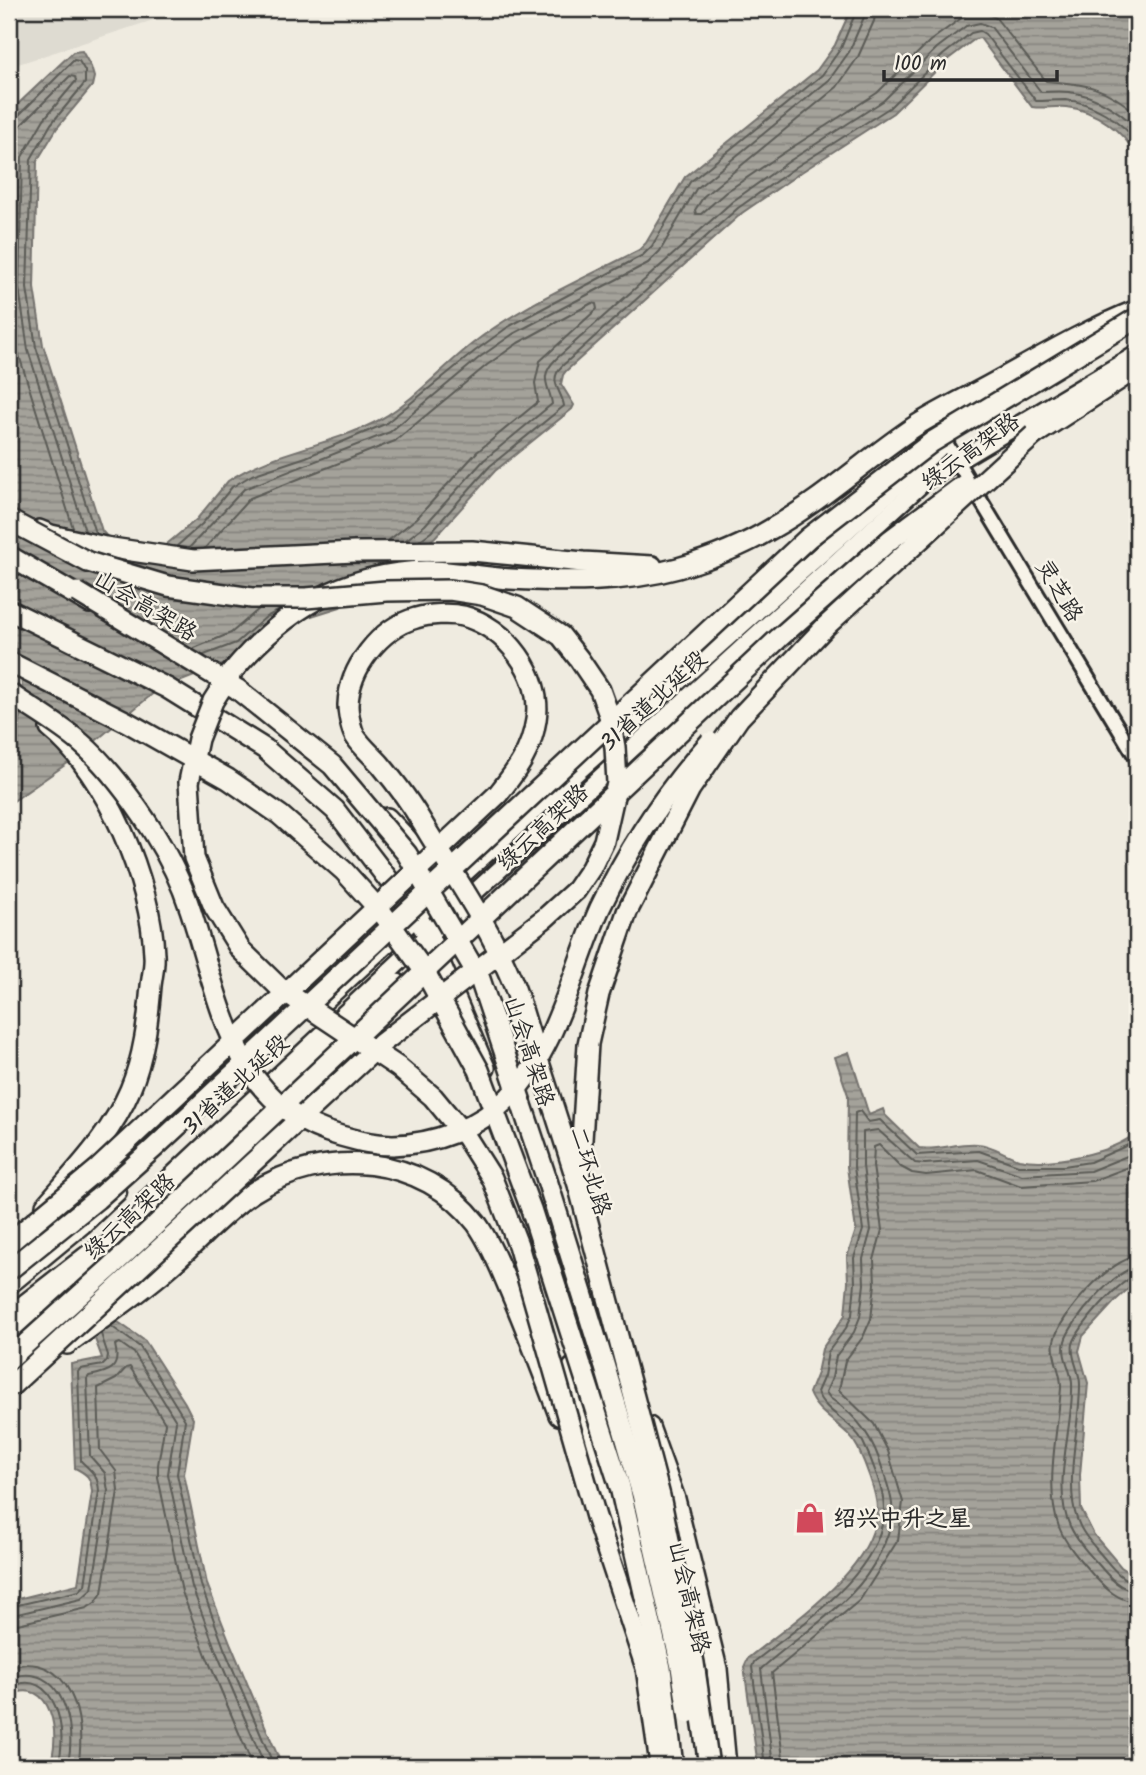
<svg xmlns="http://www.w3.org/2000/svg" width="1146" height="1775" font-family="Kalam,'LXGW WenKai TC',sans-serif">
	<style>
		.built { fill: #dedbd1 }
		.water { fill: url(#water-rules); stroke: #74726e; stroke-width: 2 }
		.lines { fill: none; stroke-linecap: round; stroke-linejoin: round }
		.shore { stroke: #5b5b57; stroke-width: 2 }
		.minor-casing { stroke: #2b2b2b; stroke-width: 18 }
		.major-casing { stroke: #2b2b2b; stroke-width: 21 }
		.highway-casing { stroke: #2b2b2b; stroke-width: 24 }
		.minor { stroke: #f7f3e8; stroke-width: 12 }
		.major { stroke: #f7f3e8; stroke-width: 16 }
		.highway { stroke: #f7f3e8; stroke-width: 19 }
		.highway-bridge-casing { stroke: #2b2b2b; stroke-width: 24; stroke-linecap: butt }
		.highway-bridge { stroke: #f7f3e8; stroke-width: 19 }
		.labels { text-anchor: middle; stroke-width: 5; stroke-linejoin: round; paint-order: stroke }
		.street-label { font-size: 23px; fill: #2b2b2b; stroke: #f7f3e8 }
		.poi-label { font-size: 23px; font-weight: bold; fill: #2b2b2b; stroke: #f7f3e8; text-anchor: start }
	</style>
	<defs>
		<pattern id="water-rules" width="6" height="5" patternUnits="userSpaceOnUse" patternTransform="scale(1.75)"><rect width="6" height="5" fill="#a4a29a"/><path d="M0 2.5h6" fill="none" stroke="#86847e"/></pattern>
	</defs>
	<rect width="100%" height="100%" fill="#efebe0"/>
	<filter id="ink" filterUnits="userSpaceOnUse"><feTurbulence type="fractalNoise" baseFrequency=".0143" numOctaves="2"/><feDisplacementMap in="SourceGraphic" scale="14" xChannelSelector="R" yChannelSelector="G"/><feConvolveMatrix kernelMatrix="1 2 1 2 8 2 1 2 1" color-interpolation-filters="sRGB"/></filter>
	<g filter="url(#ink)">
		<path class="built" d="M9 9H187L9 67Z"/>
		<g class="water">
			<path d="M851 9H1137V156C1123 131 1096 110 1066 107 1054 106 1043 109 1032 107L980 38 975 39 947 60 893 113 800 173 742 213 566 371 563 375 561 384 574 405 572 409 495 471 435 537 398 567 340 607 289 623 245 656 156 691 75 758 9 804V745L19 722 23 695 19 657 9 628V116L17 105 73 52 82 51 91 67 94 77 92 86 57 128 37 161 34 288 43 345 102 531 110 540 162 548 197 519 228 481C271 451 334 445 381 419 414 400 442 368 472 344 521 305 583 279 639 250L646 243 685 177 817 70 835 45Z"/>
			<path d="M849 1052 869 1115 883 1109 885 1115 919 1148C938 1151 959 1142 978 1144 993 1145 1005 1155 1019 1159 1049 1166 1114 1153 1137 1132V1281L1116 1300 1083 1336 1079 1351 1088 1383 1080 1475 1081 1509 1094 1535 1121 1567 1137 1577V1766H758L744 1667 748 1658C791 1623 876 1569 877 1509 877 1493 865 1463 858 1448 847 1425 818 1417 809 1393L817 1373 822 1349 845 1315 848 1282 847 1257 856 1230 847 1167 848 1095 835 1057Z"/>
			<path d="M101 1310 145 1341 185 1403 193 1419 184 1474 207 1584 231 1645 282 1766H49C62 1738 52 1673 9 1696V1601L78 1584 92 1492C91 1477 87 1474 75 1468L71 1364 102 1358 88 1320Z"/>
		</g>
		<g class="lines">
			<g class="shore">
				<path d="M876 9 874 21 858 57 837 87 704 196 695 210 696 214H701L726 192 785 152 877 93 930 41 967 14 984 12 996 18 1046 81C1086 84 1105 86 1137 114"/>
				<path d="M9 119 17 117 74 60 79 61 85 71V83L51 124 31 159 27 288 36 347 95 533"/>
				<path d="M9 128 21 125 70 76 75 77 76 81 44 119 22 157 19 288 28 350 85 531"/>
				<path d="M9 139H14L16 142 11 159 9 261"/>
				<path d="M9 295 18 352 73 528"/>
				<path d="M406 540 425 525 484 460 552 404C550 386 537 378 556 359L733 201 791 160 883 101 937 48 966 26 980 23 991 27 1041 92C1050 92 1059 91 1069 92 1096 95 1118 110 1137 128"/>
				<path d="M420 540 431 532 490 466 564 406C562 391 547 381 562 366L738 208 796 167 889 108 943 55 971 33 980 31 985 34 1036 101C1046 101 1055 100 1065 100 1093 102 1120 120 1137 142"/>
				<path d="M177 546 202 524 232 487 252 475 306 457 385 424 475 351 508 327 643 255 652 246 690 182 822 75 841 48 857 9"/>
				<path d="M189 548 244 489 390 432 480 357 513 334 648 263 660 251 696 189 829 80 849 52 864 17 866 9"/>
				<path d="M205 548 250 498 395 441 487 365 518 343 592 303 596 304 597 309 540 361 535 383 538 402 477 452 417 518 389 540"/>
				<path d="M192 649 231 633 259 609"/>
				<path d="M204 655 236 643 266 617 280 610"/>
				<path d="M1137 1257C1111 1257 1059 1316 1054 1341 1051 1358 1062 1372 1061 1388 1058 1430 1044 1487 1059 1527 1066 1545 1080 1560 1093 1575 1105 1588 1118 1601 1137 1602"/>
				<path d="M1137 1267C1117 1268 1070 1322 1065 1341 1061 1357 1071 1368 1072 1383 1074 1426 1051 1486 1070 1526 1077 1541 1088 1553 1099 1565 1109 1577 1120 1590 1137 1591"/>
				<path d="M1137 1276C1121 1278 1077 1328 1073 1344 1070 1358 1081 1372 1080 1386 1080 1424 1064 1483 1077 1519 1082 1534 1094 1546 1104 1558 1113 1569 1122 1581 1137 1582"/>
				<path d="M111 1326 140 1347 185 1420 177 1474 201 1585 224 1648 274 1766"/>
				<path d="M9 1607 79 1591 85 1585 99 1491C98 1475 92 1472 81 1461L78 1372 80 1369 103 1365 107 1361 108 1355 101 1334"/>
				<path d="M9 1616 81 1599 92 1589 108 1491 105 1473 90 1456 87 1379 89 1376C110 1372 121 1369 115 1345L120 1343 134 1353 176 1421 168 1474 192 1587 216 1651 265 1766"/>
				<path d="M9 1626 87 1608 96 1602 102 1593 118 1491 116 1471 100 1450 98 1388 116 1379 126 1368 130 1367 165 1423 158 1465V1477L182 1592 206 1655 253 1766"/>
				<path d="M9 1667C71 1650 87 1719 78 1766"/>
				<path d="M9 1678C63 1659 78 1728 67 1766"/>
				<path d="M9 1688C55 1663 70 1735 57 1766"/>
				<path d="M765 1766 752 1667 754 1662C799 1626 884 1572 884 1508 884 1490 871 1458 863 1442 852 1421 825 1413 817 1392L824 1376 828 1352 846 1328 852 1315 855 1283 854 1258 863 1230 854 1167 855 1113 860 1111 868 1122 880 1120 917 1155 979 1151 1021 1166H1064L1090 1162 1137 1141"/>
				<path d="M773 1766 761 1669C789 1643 824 1622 851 1594 871 1574 895 1534 892 1504 891 1494 887 1483 884 1474 874 1439 860 1418 830 1398L826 1392 832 1378 836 1356 854 1332 860 1317 864 1284 863 1259 871 1230 863 1166V1132L878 1130 915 1163 925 1164 978 1160 1022 1175 1090 1171 1137 1152"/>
				<path d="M784 1766 772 1673 860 1600 898 1540 903 1502 888 1451 874 1424 839 1390 845 1361 863 1337 871 1319 875 1284 874 1260 882 1230 873 1166 874 1147 879 1145 901 1167 912 1173 926 1175 977 1170 1021 1186 1092 1181 1137 1164"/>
			</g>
			<g class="minor-casing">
				<path id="minor" d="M946 443 1137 759"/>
			</g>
			<g class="major-casing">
				<g id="major">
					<path d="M325 1001 449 887 938 449"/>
					<path d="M147 1199 428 935 926 480 1137 354"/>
					<path d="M9 1286 83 1225 118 1192"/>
					<path d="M9 1315 90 1252"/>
				</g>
			</g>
			<g class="highway-casing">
				<g id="highway">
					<path d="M1034 435 1137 368"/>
					<path d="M39 530 51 535 105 547 193 560 354 552 472 551 583 562 652 566"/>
					<path d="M9 556 90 603"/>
					<path d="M9 610 167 688 265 749 335 810 417 917 428 935 485 1068"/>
					<path d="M231 673C283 611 342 573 426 571 454 571 482 577 510 579 566 582 624 583 678 568 709 559 743 546 771 529 823 500 867 458 917 425 944 408 973 395 1001 379 1046 354 1089 329 1137 310"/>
					<path d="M387 818 433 867 471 918"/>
					<path d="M46 1205C77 1169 111 1135 130 1090 144 1057 148 1021 151 986 152 976 155 965 154 955 152 883 106 773 50 728"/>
					<path d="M9 1336 397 984"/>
					<path d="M67 1344C101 1319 137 1295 169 1267 197 1243 221 1214 252 1193 324 1146 423 1154 477 1224 489 1241 498 1262 506 1281 525 1325 542 1370 559 1415"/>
					<path d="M573 1368 627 1587"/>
					<path d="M649 1427 675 1499 717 1669 726 1766"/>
				</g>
			</g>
			<use href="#minor" class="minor"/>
			<use href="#major" class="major"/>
			<use href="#highway" class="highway"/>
			<g class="highway-bridge-casing">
				<g id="highway-bridge">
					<path d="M9 520 88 562 168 586 252 598H306L386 591 450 590 482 595 517 607 561 636 579 659 600 690 609 715 615 747 617 783 604 841 591 868 576 890 545 918 382 1043 9 1388"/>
					<path d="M77 592 237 689 332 765 407 854 480 979 547 1180 604 1364 642 1494 681 1667 688 1713"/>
					<path d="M9 662 127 722 228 779 280 815 344 871 383 914 425 972 479 1070 531 1209 620 1487 661 1668 673 1766"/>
					<path d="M231 673 213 701 198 739 189 782 194 858 214 907 240 949 281 989 398 1067 433 1097 466 1137 492 1178 518 1245 596 1517 646 1668 660 1764"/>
					<path d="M9 693C32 709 59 724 81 743 108 766 132 799 152 830 167 854 181 881 190 909 221 1001 231 1106 341 1136 359 1141 374 1145 393 1145 434 1144 479 1128 509 1097 558 1047 572 970 600 908 629 847 666 791 710 742"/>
					<path d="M9 1243 99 1168 498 794C517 770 531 752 536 720 543 675 506 627 463 616 450 613 429 614 416 618 380 628 349 668 348 705 348 713 351 729 355 736 361 746 372 755 380 764 395 782 411 803 423 824 453 874 487 922 510 976 519 996 525 1020 532 1041 548 1090 564 1139 579 1188"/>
					<path d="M9 1270 97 1199 154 1148 808 538 932 442 1137 318"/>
					<path d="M9 1359 110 1268 779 638 890 540 965 484"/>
					<path d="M709 1766 694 1663 660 1496 579 1188 588 1044 599 994 627 912 690 789 739 718 826 626 1034 435"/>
				</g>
			</g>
			<use href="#highway-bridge" class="highway-bridge"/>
		</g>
	</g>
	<defs>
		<g id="shop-bare" transform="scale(2.415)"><path d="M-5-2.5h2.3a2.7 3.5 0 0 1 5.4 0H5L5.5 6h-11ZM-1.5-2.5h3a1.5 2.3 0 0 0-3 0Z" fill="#d1495b" stroke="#f7f3e8" stroke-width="2.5" paint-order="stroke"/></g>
	</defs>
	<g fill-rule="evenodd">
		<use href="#shop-bare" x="810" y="1518"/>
	</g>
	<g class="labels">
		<g class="street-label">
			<text transform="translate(970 451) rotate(-36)" y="8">绿云高架路</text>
			<text transform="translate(1060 590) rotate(59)" y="8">灵芝路</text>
			<text transform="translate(146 605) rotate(31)" y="8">山会高架路</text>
			<text transform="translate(653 700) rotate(-43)" y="8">31省道北延段</text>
			<text transform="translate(542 827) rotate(-43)" y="8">绿云高架路</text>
			<text transform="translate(530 1051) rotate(72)" y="8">山会高架路</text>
			<text transform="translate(235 1084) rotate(-43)" y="8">31省道北延段</text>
			<text transform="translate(591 1171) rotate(73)" y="8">二环北路</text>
			<text transform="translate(129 1216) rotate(-43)" y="8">绿云高架路</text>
			<text transform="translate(690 1597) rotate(77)" y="8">山会高架路</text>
		</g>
		<g class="poi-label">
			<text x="833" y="1526">绍兴中升之星</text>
		</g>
	</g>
	<rect width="1146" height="1775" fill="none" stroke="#f7f3e8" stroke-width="35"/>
	<rect x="18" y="18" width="1111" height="1740" fill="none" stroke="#2b2b2b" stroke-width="2.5" filter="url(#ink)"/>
	<path d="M884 70v10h173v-10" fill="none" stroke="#2b2b2b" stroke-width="3.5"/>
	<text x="894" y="70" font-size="21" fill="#2b2b2b" stroke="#f7f3e8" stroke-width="5" paint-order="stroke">100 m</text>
</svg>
